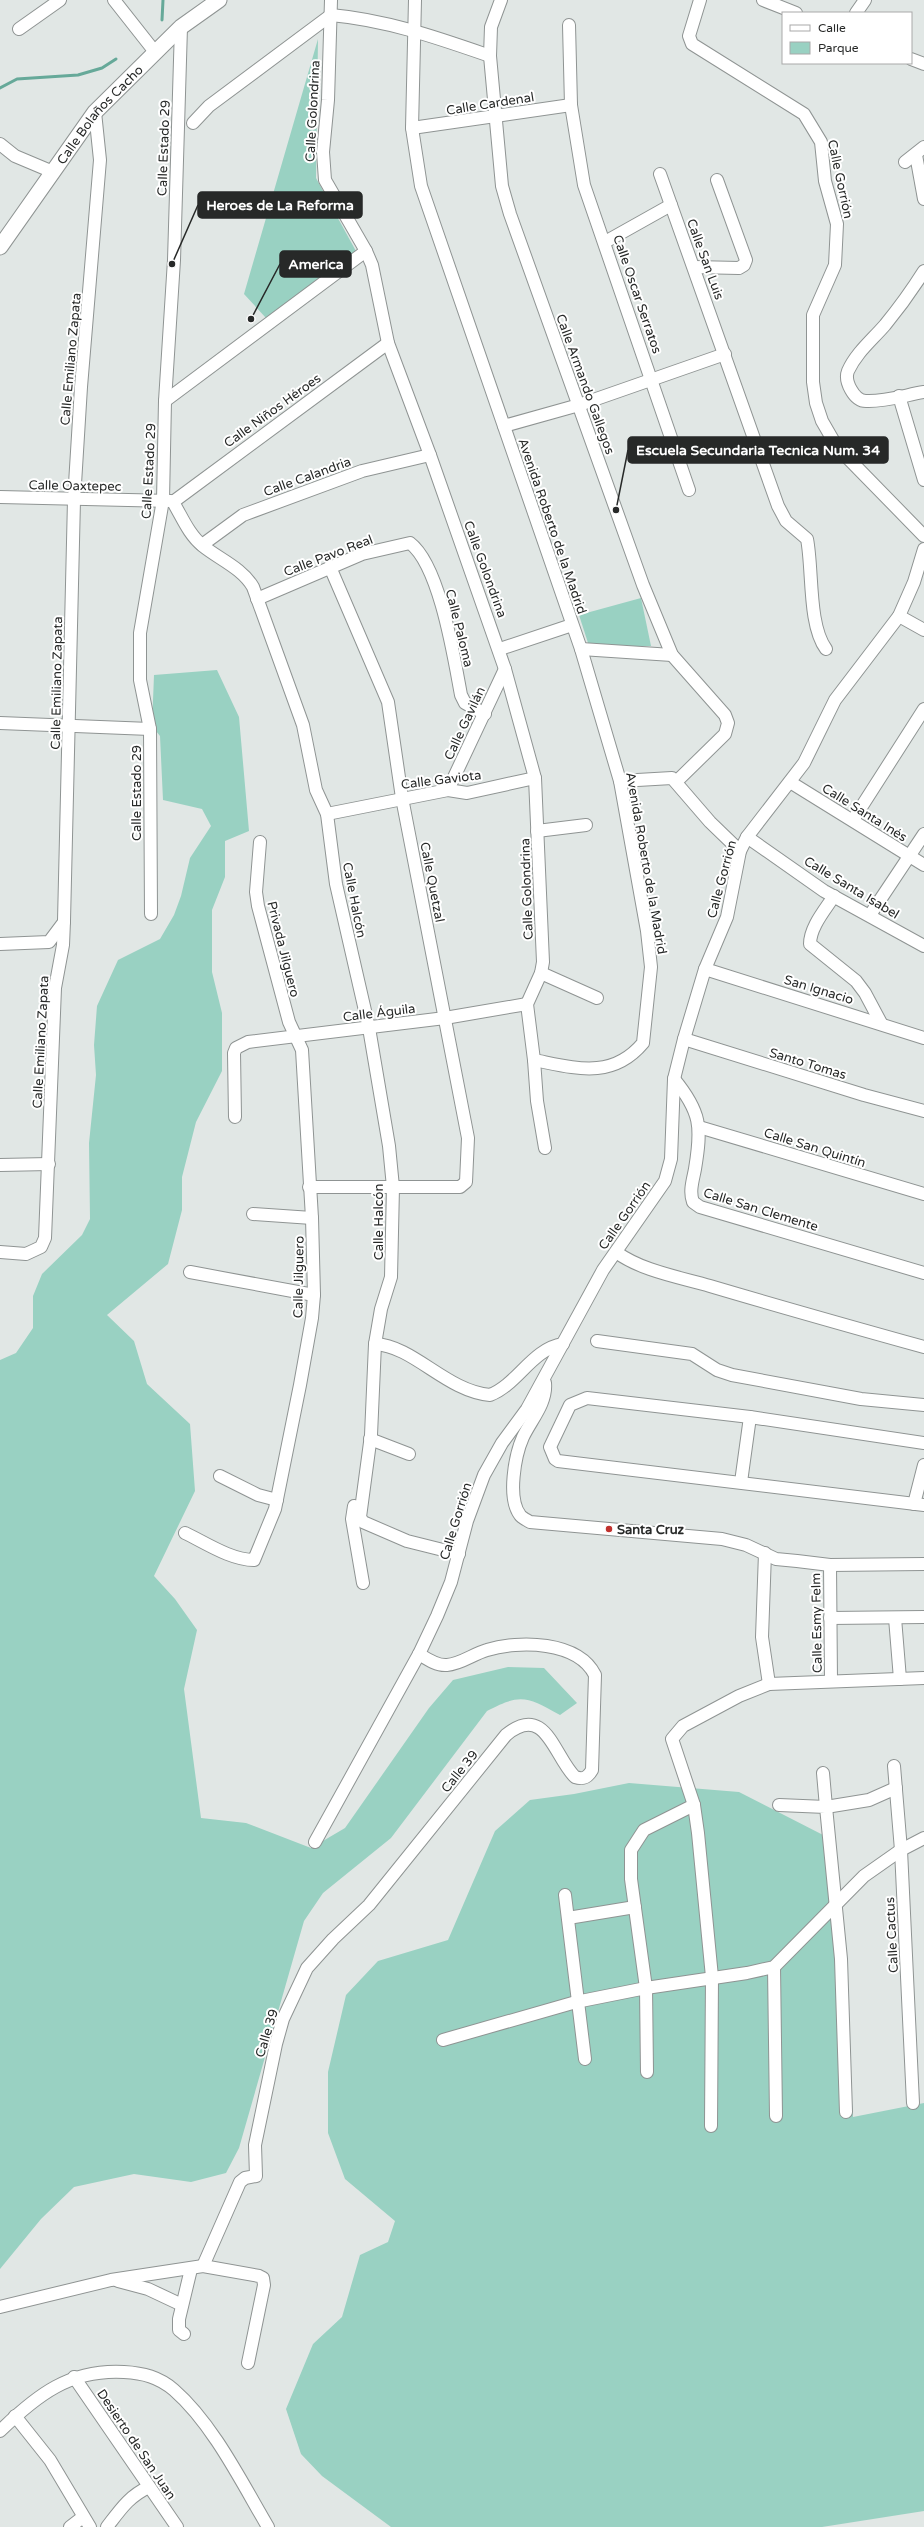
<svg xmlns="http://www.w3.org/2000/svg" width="924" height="2527" font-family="'Varela Round',sans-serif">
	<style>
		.green { fill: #99d1c2 }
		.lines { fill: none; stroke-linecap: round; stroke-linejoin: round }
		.stream { stroke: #66a999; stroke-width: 3 }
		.minor-casing { stroke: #8f9493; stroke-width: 14 }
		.major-casing { stroke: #8f9493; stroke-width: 17 }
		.minor { stroke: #fff; stroke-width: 12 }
		.major { stroke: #fff; stroke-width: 15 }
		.poi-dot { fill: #c0312d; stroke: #fff; stroke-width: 1.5 }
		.labels { text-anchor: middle; stroke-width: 4; stroke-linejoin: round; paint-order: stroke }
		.street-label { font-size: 13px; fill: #272928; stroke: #fff }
		.poi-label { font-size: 13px; font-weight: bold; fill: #272928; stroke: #fff; text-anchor: start }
		.leader { fill: none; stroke: #272928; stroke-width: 1.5 }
		.callout-dot { fill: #272928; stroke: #fff; stroke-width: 1.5 }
		.callout { fill: #272928; stroke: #272928; stroke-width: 1.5 }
		.callout-label { font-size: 14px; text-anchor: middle; font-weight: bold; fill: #fff }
	</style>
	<rect width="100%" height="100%" fill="#e1e7e5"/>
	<g class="green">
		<path d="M318 39 316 178 357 253 266 318 244 294Z"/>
		<path d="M641 598 651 646H589L579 615Z"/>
		<path d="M217 670 239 717 249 831 225 841V877L212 910V972L222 1013V1071L196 1122 182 1177V1210L168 1264 107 1315 134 1341 147 1384 190 1424 195 1491 154 1576 175 1599 197 1630 184 1689 201 1818 246 1823 311 1848 345 1828 429 1708 453 1680 508 1667 544 1668 577 1703 560 1715C527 1697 521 1693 487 1711L391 1838 323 1893 304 1921 239 2148 226 2173 191 2182 134 2174 74 2187 41 2219 0 2269V1360L16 1353 33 1328V1296L42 1274 82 1235 90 1219 89 1143 96 1075 94 1045 97 1006 118 960 160 939 174 915 181 896 190 858 211 826 202 809 163 800 160 736 152 726 154 675Z"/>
		<path d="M629 1783 739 1792 827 1837 834 1872 853 2117 924 2103V2511L822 2527H391L322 2476 301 2454 286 2409 313 2344 342 2317 360 2255 388 2242 395 2221 345 2179 328 2133V2072L346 1995 378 1961 448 1940 495 1831 530 1800 574 1794Z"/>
	</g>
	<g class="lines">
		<g class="stream">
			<path d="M162 20 163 0"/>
			<path d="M0 88 17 79 78 75 102 68 116 59"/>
		</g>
		<g class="minor-casing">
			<g id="minor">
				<path d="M114 0 155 52"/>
				<path d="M331 0 328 100 323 152 325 180 366 251 372 265 388 343 430 455 505 669 535 778 543 962 541 973 527 1004 534 1060 537 1101 545 1148"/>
				<path d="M415 0 412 128 421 186 581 649 620 781 647 931 651 967 643 1043C612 1080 575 1068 534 1060"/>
				<path d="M501 0 491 27 490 56 502 186 510 214 643 585 672 655 725 715 728 723 725 734 677 781"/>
				<path d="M700 0 689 36 692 44 804 114 821 142 825 181 837 224 835 265 813 315V382L816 403 822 421 837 447 924 536"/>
				<path d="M763 0 796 13"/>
				<path d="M856 13 865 0"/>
				<path d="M569 25 571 105 584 185 689 490"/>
				<path d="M19 29 60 0"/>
				<path d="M911 59 924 64"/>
				<path d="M193 123 209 106 331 15C387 20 438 38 490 56"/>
				<path d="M412 128 571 105"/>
				<path d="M0 144 15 156 53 172"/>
				<path d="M916 155 924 199"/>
				<path d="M905 162 924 147"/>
				<path d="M660 174 778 506 786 521 807 539C813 569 808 625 826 649"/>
				<path d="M605 242 671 205"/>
				<path d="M694 267 739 268 744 265 746 260 717 180"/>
				<path d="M924 271C912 290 899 308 885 325 872 340 856 353 848 371 844 381 854 401 866 401 884 402 906 395 924 392"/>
				<path d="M899 396 924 480"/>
				<path d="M165 401 366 251"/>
				<path d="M504 426 579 405 725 354"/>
				<path d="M0 497 171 501"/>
				<path d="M173 502C182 517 189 535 203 546 219 559 242 568 253 587L303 725 316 790 327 814 336 884 369 1028 389 1146 393 1187 391 1277 381 1309 375 1344 371 1435 360 1517 363 1522 407 1541 459 1554"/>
				<path d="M173 502 388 343"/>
				<path d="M202 545 243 515 362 471 430 455"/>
				<path d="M257 599 362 554 410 543C440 566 454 658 461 695L465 703 485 714"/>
				<path d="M899 616 924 630"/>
				<path d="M500 649 572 625"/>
				<path d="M581 649 672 655"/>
				<path d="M0 723 150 729"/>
				<path d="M620 781 672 778 710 822 740 851"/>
				<path d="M790 782 924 865"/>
				<path d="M448 790 505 669"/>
				<path d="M327 814 448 790 467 793 535 778"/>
				<path d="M853 820 924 709"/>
				<path d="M537 831 586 825"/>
				<path d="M747 837 824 891 924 946"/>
				<path d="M834 896C825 910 810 927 810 944L856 981 865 993 881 1023"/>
				<path d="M151 914 150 729 140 680V633L163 500 165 401 174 260 181 27"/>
				<path d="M870 915 924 834"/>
				<path d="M0 944 49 942 64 922"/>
				<path d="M705 969 924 1038"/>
				<path d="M541 973 597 998"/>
				<path d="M684 1039 864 1095 924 1111"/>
				<path d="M674 1079C701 1112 702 1127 695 1169 693 1180 689 1191 693 1202L700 1207 924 1273"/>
				<path d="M235 1117 234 1053 236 1048 248 1042 445 1018 527 1004"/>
				<path d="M699 1127 924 1194"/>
				<path d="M0 1165 49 1164"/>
				<path d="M309 1187H460L466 1182 468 1138 402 798 388 702 330 567"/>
				<path d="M253 1214 312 1218"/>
				<path d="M0 1252 26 1254 41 1247 45 1238 55 988 63 945 64 921 74 500 81 387 100 160 95 112"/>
				<path d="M616 1252C642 1271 679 1277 710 1286 781 1307 852 1327 924 1347"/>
				<path d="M190 1272 314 1295"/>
				<path d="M597 1341 692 1354 717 1370 732 1375 861 1399 924 1405"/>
				<path d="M375 1344C414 1346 446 1391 490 1395 518 1384 532 1349 563 1344"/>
				<path d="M545 1383C547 1403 531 1420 523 1437 515 1455 507 1498 520 1515 522 1518 527 1520 530 1522L722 1539 746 1545 776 1559 797 1561 830 1565 924 1564"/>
				<path d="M370 1439 409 1454"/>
				<path d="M924 1443 750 1417 587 1398 570 1405 550 1447 555 1459 558 1461 924 1505"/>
				<path d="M220 1476 258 1495 277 1500"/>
				<path d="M741 1482 750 1417"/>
				<path d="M914 1504 924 1465"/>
				<path d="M354 1506 352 1519 363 1583"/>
				<path d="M185 1533C206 1543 231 1560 254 1560L275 1509 300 1385 312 1318 314 1295 312 1218 302 1050 289 1022 258 906 256 892 260 842"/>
				<path d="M765 1553 762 1637 769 1684"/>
				<path d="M830 1565 831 1681"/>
				<path d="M830 1618 924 1617"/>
				<path d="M895 1618 900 1679"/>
				<path d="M894 1766 901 1850 913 2103"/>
				<path d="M823 1773 826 1807 869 1800 896 1788"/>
				<path d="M779 1805 826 1807 841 1959 846 2112"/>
				<path d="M315 1842 419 1654 437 1616 451 1582 467 1521 484 1475 502 1443 527 1409 603 1270 665 1181 671 1159 674 1079 684 1039 705 969 727 917 740 851 747 837 804 763 835 700 899 616 914 582 924 549"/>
				<path d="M565 1895 585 2059"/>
				<path d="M568 1918 635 1907"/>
				<path d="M774 1967 776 2116"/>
				<path d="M443 2040 576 2002 646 1988 747 1973 774 1967 864 1876 901 1850 924 1838"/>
				<path d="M647 2072 646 1988 631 1879V1850L644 1830 694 1805"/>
				<path d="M711 2126 712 1977 698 1833 694 1805 672 1739 683 1726 739 1696 769 1684 924 1678"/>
				<path d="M203 2266 240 2182 245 2178 256 2176 255 2145 276 2044 283 2019 307 1968 333 1939 369 1905 506 1735C546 1702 554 1757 575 1777 584 1780 588 1777 592 1770L595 1675C578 1641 519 1640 487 1650 473 1654 461 1664 447 1665 437 1666 427 1659 419 1654"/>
				<path d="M118 2281 148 2289 182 2305"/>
				<path d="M0 2307 111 2280 203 2266 259 2276 263 2278 264 2285 248 2363"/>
				<path d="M184 2334 179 2330V2319L191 2269"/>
				<path d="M74 2377 177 2527"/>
				<path d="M15 2416 50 2460 90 2527"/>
				<path d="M0 2431C37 2395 70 2369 124 2372 143 2373 159 2377 174 2390 213 2424 242 2483 268 2527"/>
				<path d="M70 2527 83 2517"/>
				<path d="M107 2527C120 2510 129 2496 149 2487"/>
			</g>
		</g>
		<g class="major-casing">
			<g id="major">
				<path id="s1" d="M0 247 95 112 181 27 219 0"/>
			</g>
		</g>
		<use href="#minor" class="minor"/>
		<use href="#major" class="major"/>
	</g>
	<circle class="poi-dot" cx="609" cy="1529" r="4"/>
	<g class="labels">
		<g class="street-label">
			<text transform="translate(490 103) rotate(-9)" y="5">Calle Cardenal</text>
			<text transform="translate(312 111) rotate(-87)" y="5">Calle Golondrina</text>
			<text dy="5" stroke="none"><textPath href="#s1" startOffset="166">Calle Bolaños Cacho</textPath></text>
			<text transform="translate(163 148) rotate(-88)" y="5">Calle Estado 29</text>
			<text transform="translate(841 179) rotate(78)" y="5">Calle Gorrión</text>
			<text transform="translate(706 259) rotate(70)" y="5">Calle San Luis</text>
			<text transform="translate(638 294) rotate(71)" y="5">Calle Oscar Serratos</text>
			<text transform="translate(70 359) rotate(-85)" y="5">Calle Emiliano Zapata</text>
			<text transform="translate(586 384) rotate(70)" y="5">Calle Armando Gallegos</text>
			<text transform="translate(272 410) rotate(-36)" y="5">Calle Niños Héroes</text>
			<text transform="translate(148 471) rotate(-87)" y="5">Calle Estado 29</text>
			<text transform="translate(307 476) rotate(-20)" y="5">Calle Calandria</text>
			<text transform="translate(75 485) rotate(1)" y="5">Calle Oaxtepec</text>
			<text transform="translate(553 526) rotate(71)" y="5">Avenida Roberto de la Madrid</text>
			<text transform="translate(328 555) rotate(-21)" y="5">Calle Pavo Real</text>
			<text transform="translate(486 569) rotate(70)" y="5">Calle Golondrina</text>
			<text transform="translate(460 628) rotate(76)" y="5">Calle Paloma</text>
			<text transform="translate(56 683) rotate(-89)" y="5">Calle Emiliano Zapata</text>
			<text transform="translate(464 723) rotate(-65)" y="5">Calle Gavilán</text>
			<text transform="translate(441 779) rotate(-7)" y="5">Calle Gaviota</text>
			<text transform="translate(136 793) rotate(-90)" y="5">Calle Estado 29</text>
			<text transform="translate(865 812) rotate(32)" y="5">Calle Santa Inés</text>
			<text transform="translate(647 863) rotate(80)" y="5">Avenida Roberto de la Madrid</text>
			<text transform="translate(721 879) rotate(-75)" y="5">Calle Gorrión</text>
			<text transform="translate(433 882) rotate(79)" y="5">Calle Quetzal</text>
			<text transform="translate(852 887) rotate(31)" y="5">Calle Santa Isabel</text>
			<text transform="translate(526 889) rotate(-92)" y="5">Calle Golondrina</text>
			<text transform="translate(355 900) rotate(79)" y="5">Calle Halcón</text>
			<text transform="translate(284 949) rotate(76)" y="5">Privada Jilguero</text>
			<text transform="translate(819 989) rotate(17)" y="5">San Ignacio</text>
			<text transform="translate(379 1012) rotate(-7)" y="5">Calle Águila</text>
			<text transform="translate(40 1042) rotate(-87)" y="5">Calle Emiliano Zapata</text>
			<text transform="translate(808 1063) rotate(17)" y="5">Santo Tomas</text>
			<text transform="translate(815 1147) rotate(17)" y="5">Calle San Quintín</text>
			<text transform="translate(761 1209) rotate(17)" y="5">Calle San Clemente</text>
			<text transform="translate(624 1215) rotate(-55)" y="5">Calle Gorrión</text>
			<text transform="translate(378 1222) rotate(-90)" y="5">Calle Halcón</text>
			<text transform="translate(298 1277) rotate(-89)" y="5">Calle Jilguero</text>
			<text transform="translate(455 1521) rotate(-73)" y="5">Calle Gorrión</text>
			<text transform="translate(816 1623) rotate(-91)" y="5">Calle Esmy Felm</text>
			<text transform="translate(459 1771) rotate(-51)" y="5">Calle 39</text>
			<text transform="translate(891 1935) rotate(-93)" y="5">Calle Cactus</text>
			<text transform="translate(266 2033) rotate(-73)" y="5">Calle 39</text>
			<text transform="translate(137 2444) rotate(56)" y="5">Desierto de San Juan</text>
		</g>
		<g class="poi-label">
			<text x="617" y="1534">Santa Cruz</text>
		</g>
	</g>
	<path class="leader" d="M172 264L198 205M251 319L280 264M616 510L628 450"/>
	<g class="callout-dot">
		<circle cx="172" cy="264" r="4"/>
		<circle cx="251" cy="319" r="4"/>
		<circle cx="616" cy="510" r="4"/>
	</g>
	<g class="callout">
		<rect x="198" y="192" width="164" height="26" rx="4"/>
		<rect x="280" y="251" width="71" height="26" rx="4"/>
		<rect x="628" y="437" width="260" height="26" rx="4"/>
	</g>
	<g class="callout-label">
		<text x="280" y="210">Heroes de La Reforma</text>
		<text x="316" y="269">America</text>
		<text x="758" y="455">Escuela Secundaria Tecnica Num. 34</text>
	</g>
	<rect x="782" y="12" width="130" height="52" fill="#ffffff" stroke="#a9a9a9"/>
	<rect x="790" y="25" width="20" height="6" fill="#ffffff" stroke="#a9a9a9"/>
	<text x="818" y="32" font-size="12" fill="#272928">Calle</text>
	<rect x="790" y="42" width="20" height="12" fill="#99d1c2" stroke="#a9a9a9"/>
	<text x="818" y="52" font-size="12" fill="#272928">Parque</text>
</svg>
